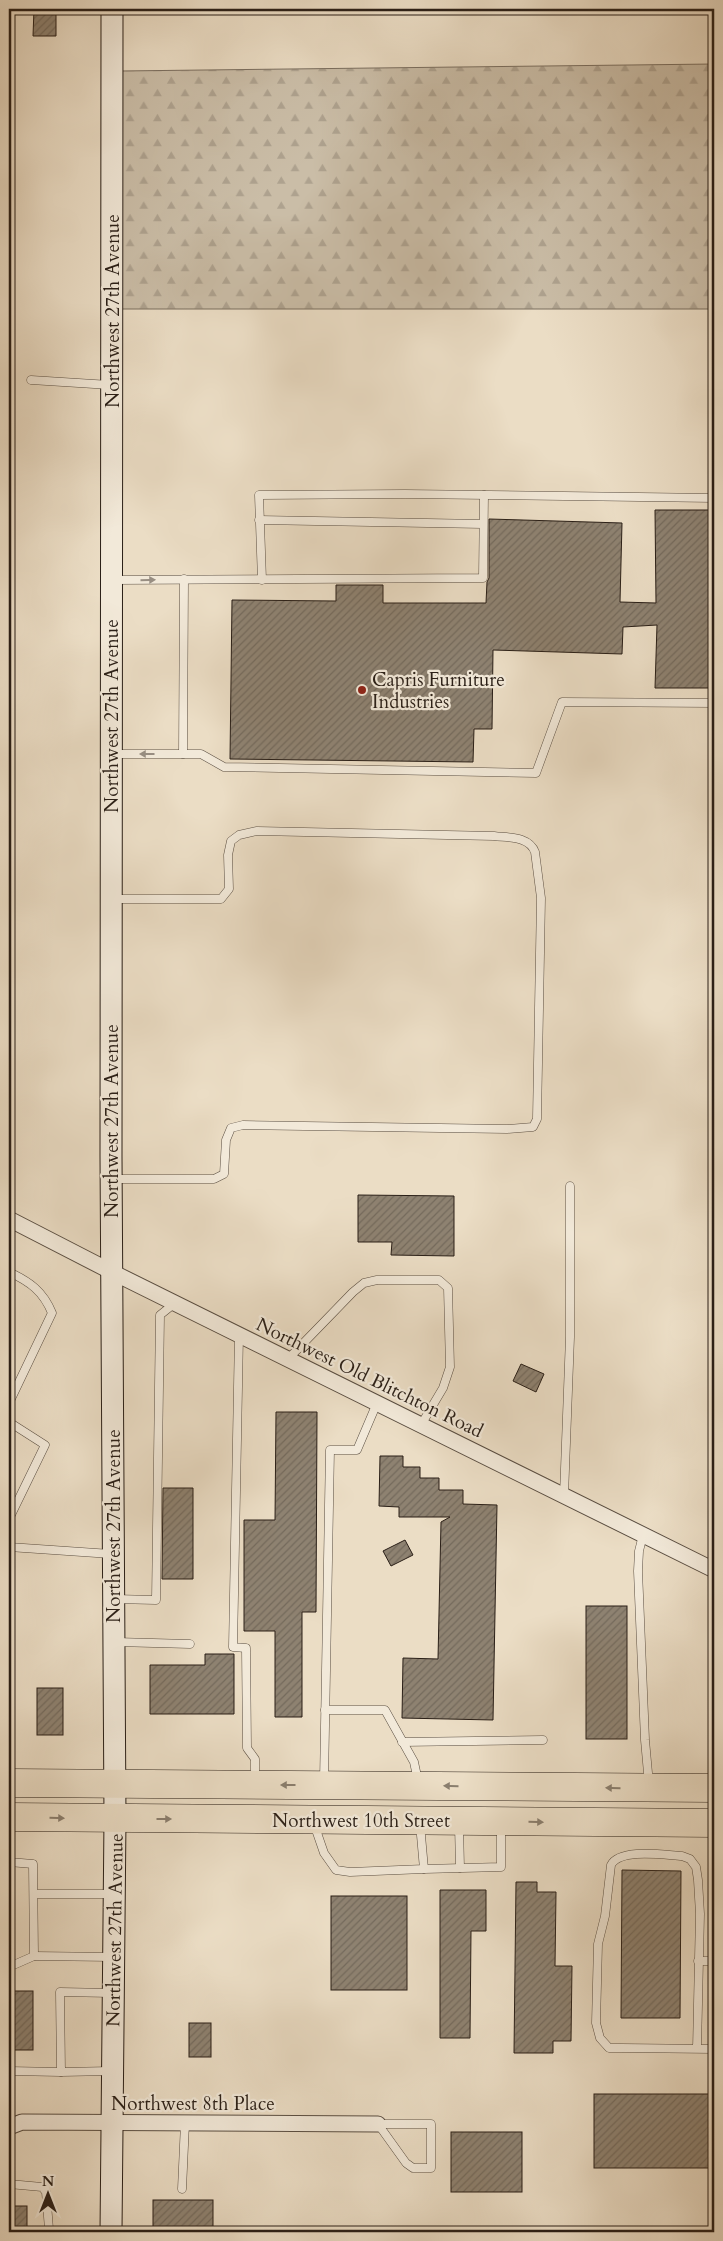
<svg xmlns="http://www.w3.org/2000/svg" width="723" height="2241" font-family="Cardo,serif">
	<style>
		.forest { fill: url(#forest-firs); stroke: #7a6e5f }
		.building { fill: url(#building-hatch); stroke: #2a1f17 }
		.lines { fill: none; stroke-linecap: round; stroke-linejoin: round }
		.lane-casing { stroke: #5a4e42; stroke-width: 9 }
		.street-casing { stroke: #5a4e42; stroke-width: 17 }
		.secondary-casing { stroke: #2a1f17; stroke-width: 23 }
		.highway-casing { stroke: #2a1f17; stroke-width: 29 }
		.lane { stroke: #f2e9d9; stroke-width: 8 }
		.street { stroke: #f2e9d9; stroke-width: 15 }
		.secondary { stroke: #f2e9d9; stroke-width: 21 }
		.highway { stroke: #ebddc5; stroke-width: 28 }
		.oneway { fill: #988e82 }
		.oneway2 { fill: #8a7e6e }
		.poi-dot { fill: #8f2418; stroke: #f2e9d9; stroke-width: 2 }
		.labels { text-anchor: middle; stroke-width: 4.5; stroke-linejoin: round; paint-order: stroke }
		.street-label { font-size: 19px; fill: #2a1f17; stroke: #f2e9d9 }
		.poi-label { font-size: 19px; fill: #2a1f17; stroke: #f2e9d9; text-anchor: start }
	</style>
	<defs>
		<pattern id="forest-firs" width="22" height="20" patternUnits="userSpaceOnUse" patternTransform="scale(1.25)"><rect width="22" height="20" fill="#cabda7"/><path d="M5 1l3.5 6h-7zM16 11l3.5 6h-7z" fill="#aea28f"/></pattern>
		<pattern id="building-hatch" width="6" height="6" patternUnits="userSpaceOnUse" patternTransform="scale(1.25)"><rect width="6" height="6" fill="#8e8271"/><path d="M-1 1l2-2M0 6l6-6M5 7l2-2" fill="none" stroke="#746a5c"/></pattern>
	</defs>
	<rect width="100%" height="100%" fill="#ebddc5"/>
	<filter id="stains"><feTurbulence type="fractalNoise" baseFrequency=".004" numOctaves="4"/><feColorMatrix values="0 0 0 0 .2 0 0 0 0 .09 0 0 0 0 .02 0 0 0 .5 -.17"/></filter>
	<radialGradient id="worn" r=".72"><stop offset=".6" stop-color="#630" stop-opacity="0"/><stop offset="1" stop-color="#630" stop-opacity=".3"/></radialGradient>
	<path class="forest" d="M714 64V309H120V71Z"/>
	<g class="building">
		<path d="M34 9H56V36H33Z"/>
		<path d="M655 510H714V688H655L657 625 623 627 622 654 493 650 492 729H474L473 762 230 759 232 600 336 601V585H383V603H486L487 582 489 578V519L622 523 620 602 656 603Z"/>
		<path d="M358 1195 454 1196V1256L391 1255 392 1242H358Z"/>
		<path d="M521 1364 544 1374 536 1392 513 1381Z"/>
		<path d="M276 1412H317L316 1612H302V1717H275V1631H244V1520H275Z"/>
		<path d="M380 1456H403V1467H420V1478H439V1490H463V1504L497 1505 493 1720 402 1718 403 1658 438 1659 441 1522 450 1517H399V1507L379 1506Z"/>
		<path d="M163 1488H193V1579H162Z"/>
		<path d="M405 1540 413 1555 391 1566 383 1551Z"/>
		<rect x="586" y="1606" width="41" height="133"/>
		<path d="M205 1654H234V1714H150V1665H205Z"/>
		<rect x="37" y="1688" width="26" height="47"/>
		<path d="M622 1870 681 1871 680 2018H621Z"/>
		<path d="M516 1882H537V1892H556L555 1966H572L571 2041H553V2053H514Z"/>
		<path d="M440 1890H486V1931H471L470 2038H440Z"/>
		<rect x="331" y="1896" width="76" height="94"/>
		<rect x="9" y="1991" width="24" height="59"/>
		<rect x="189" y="2023" width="22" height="34"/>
		<rect x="594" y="2094" width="118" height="74"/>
		<rect x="451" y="2132" width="71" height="60"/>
		<rect x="153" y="2200" width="60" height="32"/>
		<rect x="9" y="2206" width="18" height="26"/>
	</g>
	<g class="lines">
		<g class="lane-casing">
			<g id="lane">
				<path d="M31 380 110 385"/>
				<path d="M259 520 483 524"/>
				<path d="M113 580 483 578 484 495"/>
				<path d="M262 580 259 495 405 494 714 498"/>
				<path d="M112 754H201L224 767 536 773 562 702 714 703"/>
				<path d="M183 754 184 579"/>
				<path d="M113 899H221L229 889 228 855 231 841 239 835 257 831 494 836C509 838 529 836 535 852L541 898 537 1119 533 1127 507 1129 243 1125 231 1128 226 1140 224 1174 214 1179H114"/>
				<path d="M9 1272C30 1282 43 1291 52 1313L9 1403"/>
				<path d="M239 1335 233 1647 246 1648 247 1748 255 1759V1780"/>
				<path d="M288 1359 353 1292 364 1283 377 1280H439L448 1288 450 1367 443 1388 421 1425"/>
				<path d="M9 1422 45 1445 9 1519"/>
				<path d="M564 1495 570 1337V1186"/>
				<path d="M643 1535 639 1551 638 1571 645 1740 649 1784"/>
				<path d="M9 1547 111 1554"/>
				<path d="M114 1599 156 1600 160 1315 175 1303"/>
				<path d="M116 1642 190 1644"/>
				<path d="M325 1710H385L414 1762 418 1781"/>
				<path d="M402 1742 543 1740"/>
				<path d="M324 1781 330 1450H357L377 1403"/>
				<path d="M314 1824 324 1853 336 1870 350 1872 424 1869 420 1824"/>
				<path d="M459 1825 460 1868"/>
				<path d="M9 1862 33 1864 34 1956"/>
				<path d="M424 1869 501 1867V1827"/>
				<path d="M34 1894H112"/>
				<path d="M698 1961H714"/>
				<path d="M9 1967 34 1956 112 1957"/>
				<path d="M111 1993 60 1992 61 2072 111 2071"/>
				<path d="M697 2049 700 1914 698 1880 696 1867 690 1859 682 1856C664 1855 620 1848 611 1865L605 1916 598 1944 596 2023 600 2038 609 2048H621L714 2049"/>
				<path d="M9 2071 61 2072"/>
				<path d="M378 2124H431V2168H413L406 2163Z"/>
				<path d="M9 2184 42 2187 46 2192 49 2229 52 2232"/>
				<path d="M182 2189 185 2123"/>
			</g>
		</g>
		<g class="street-casing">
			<g id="street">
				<path d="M9 1219 112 1272 714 1570"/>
				<path d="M9 2127 22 2122 378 2124"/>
			</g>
		</g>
		<g class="secondary-casing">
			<path id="secondary" d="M111 2232 115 1819 111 1156 112 9"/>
		</g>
		<g class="highway-casing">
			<g id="highway">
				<path d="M9 1783 714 1788"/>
				<path d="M9 1817 714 1823"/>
			</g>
		</g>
		<use href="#lane" class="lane"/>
		<use href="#street" class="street"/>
		<use href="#secondary" class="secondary"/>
		<use href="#highway" class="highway"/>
	</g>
	<defs><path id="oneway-solid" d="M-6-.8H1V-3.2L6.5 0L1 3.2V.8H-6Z" transform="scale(1.25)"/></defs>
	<g class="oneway">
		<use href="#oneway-solid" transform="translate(148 580) rotate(-1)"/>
		<use href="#oneway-solid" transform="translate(147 754) rotate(180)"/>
	</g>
	<g class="oneway2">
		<use href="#oneway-solid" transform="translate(288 1785) rotate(-180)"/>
		<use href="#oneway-solid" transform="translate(451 1786) rotate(-179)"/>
		<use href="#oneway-solid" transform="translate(613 1788) rotate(-179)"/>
		<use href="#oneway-solid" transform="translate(57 1818) rotate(1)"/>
		<use href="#oneway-solid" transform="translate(164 1819)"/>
		<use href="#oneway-solid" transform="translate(536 1822) rotate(1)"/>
	</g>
	<circle class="poi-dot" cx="362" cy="690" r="5"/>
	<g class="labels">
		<g class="street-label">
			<text transform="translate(112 311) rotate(-90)" y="7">Northwest 27th Avenue</text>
			<text transform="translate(111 716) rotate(-90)" y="7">Northwest 27th Avenue</text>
			<text transform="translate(111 1121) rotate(-90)" y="7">Northwest 27th Avenue</text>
			<text transform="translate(370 1377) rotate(26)" y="7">Northwest Old Blitchton Road</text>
			<text transform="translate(113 1526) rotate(-90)" y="7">Northwest 27th Avenue</text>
			<text x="361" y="1827">Northwest 10th Street</text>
			<text transform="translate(114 1930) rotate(-89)" y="7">Northwest 27th Avenue</text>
			<text x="193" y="2110">Northwest 8th Place</text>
		</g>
		<g class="poi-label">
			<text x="372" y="686">Capris Furniture<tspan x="372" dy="22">Industries</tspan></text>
		</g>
	</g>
	<rect width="723" height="2241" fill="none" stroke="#ebddc5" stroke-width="30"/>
	<rect x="10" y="10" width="703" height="2221" fill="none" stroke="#2a1f17" stroke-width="2.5"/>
	<rect x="15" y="15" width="693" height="2211" fill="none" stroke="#2a1f17"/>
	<g transform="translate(48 2194)" stroke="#f2e9d9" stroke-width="4" paint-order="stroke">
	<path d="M0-4L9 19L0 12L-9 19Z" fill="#2a1f17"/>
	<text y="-8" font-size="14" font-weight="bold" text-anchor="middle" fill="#2a1f17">N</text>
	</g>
	<rect width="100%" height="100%" filter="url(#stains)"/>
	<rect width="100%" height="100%" fill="url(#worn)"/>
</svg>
